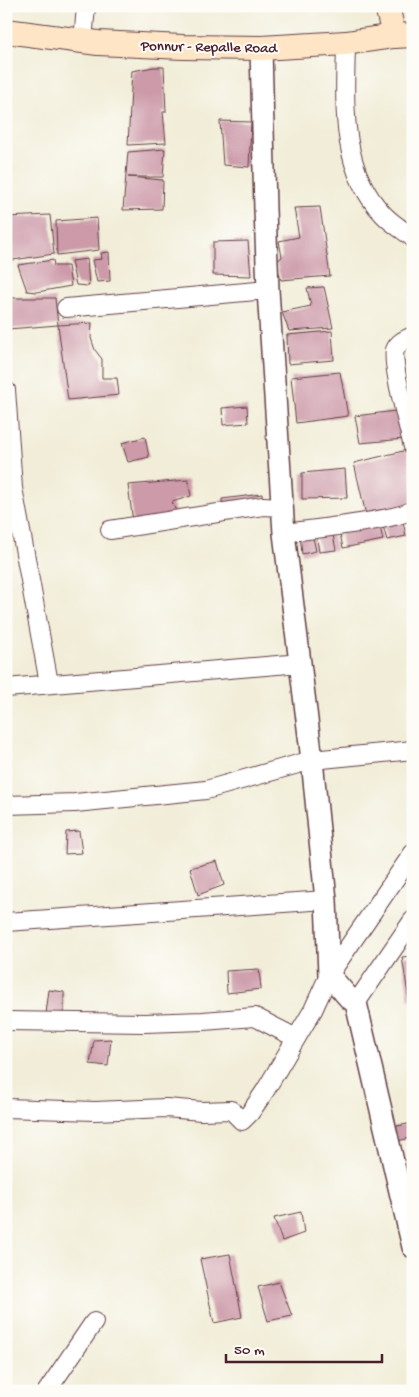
<svg xmlns="http://www.w3.org/2000/svg" width="419" height="1397" font-family="'Gochi Hand',sans-serif">
	<style>
		.building { fill: #cc9aa9 }
		.lines { fill: none; stroke-linecap: round; stroke-linejoin: round }
		.minor-casing { stroke: #633e45; stroke-width: 20 }
		.tertiary-casing { stroke: #633e45; stroke-width: 24 }
		.secondary-casing { stroke: #633e45; stroke-width: 26 }
		.minor { stroke: #fff; stroke-width: 18 }
		.tertiary { stroke: #fff; stroke-width: 21 }
		.secondary { stroke: #fde5c5; stroke-width: 24 }
		.labels { text-anchor: middle; stroke-width: 4; stroke-linejoin: round; paint-order: stroke }
		.street-label { font-size: 15px; fill: #4a1f2b; stroke: #fdfcf7 }
	</style>
	<rect width="100%" height="100%" fill="#fdfcf7"/>
	<filter id="ink" filterUnits="userSpaceOnUse"><feTurbulence type="fractalNoise" baseFrequency=".02" numOctaves="2"/><feDisplacementMap in="SourceGraphic" scale="10" xChannelSelector="R" yChannelSelector="G"/><feConvolveMatrix kernelMatrix="1 2 1 2 8 2 1 2 1" color-interpolation-filters="sRGB"/></filter>
	<filter id="wash" filterUnits="userSpaceOnUse"><feTurbulence type="fractalNoise" baseFrequency=".0096" numOctaves="4" result="noise"/><feDisplacementMap in="SourceGraphic" scale="20" xChannelSelector="R" yChannelSelector="G"/><feGaussianBlur stdDeviation="1.12" result="paint"/><feColorMatrix in="noise" values="0 0 0 0 0 0 0 0 0 0 0 0 0 0 0 0 0 1.4 0 .05"/><feComposite in="paint" operator="in"/></filter>
	<g filter="url(#wash)">
		<rect width="100%" height="100%" fill="#f1edd8"/>
		<g id="blocks">
			<g class="building">
				<path d="M154 67H164L166 112H163L166 143 128 145 132 71Z"/>
				<path d="M220 121 251 122 249 167 223 165Z"/>
				<path d="M165 149 163 177H128L163 180 162 209 123 210 128 152Z"/>
				<path d="M320 207 330 276 281 280 276 262 282 257 279 241 299 237 294 208Z"/>
				<path d="M50 215 54 254 6 261V217Z"/>
				<path d="M97 218 99 250 57 255 56 221Z"/>
				<path d="M248 241 251 276 213 275V242Z"/>
				<path d="M109 252 110 281 97 282 92 260 102 259 101 253Z"/>
				<path d="M87 259 89 286 76 285 71 261Z"/>
				<path d="M53 260 54 266H68L71 286 37 292 27 291 18 265Z"/>
				<path d="M324 287 333 328 289 331 282 312 311 306 307 288Z"/>
				<path d="M9 298H55L58 325 8 329Z"/>
				<path d="M92 323 91 338 95 350 102 359V378H117L119 395 68 400 58 325Z"/>
				<path d="M332 331 334 360 288 364 287 335Z"/>
				<path d="M340 372 348 416 296 423 291 377Z"/>
				<path d="M247 406 248 423 223 425 222 408Z"/>
				<path d="M396 411 404 439 360 443 355 416Z"/>
				<path d="M145 437 149 457 128 462 122 443Z"/>
				<path d="M407 450 413 488V502L366 515 354 463Z"/>
				<path d="M345 469 347 498 302 499V473Z"/>
				<path d="M188 480 191 496 172 502 178 516 133 522 128 485Z"/>
				<path d="M262 494 263 506 223 511 222 499Z"/>
				<path d="M402 517 406 536 387 540 382 522Z"/>
				<path d="M379 522 383 540 343 548 339 529Z"/>
				<path d="M332 530 336 550 319 552 316 533Z"/>
				<path d="M312 533 316 551 302 554 300 535Z"/>
				<path d="M79 831 82 853 65 854 66 832Z"/>
				<path d="M217 861 224 885 198 895 190 868Z"/>
				<path d="M413 956V999L409 1000 402 957Z"/>
				<path d="M259 969 261 989 227 993 226 971Z"/>
				<path d="M49 990 64 992V1012L46 1014Z"/>
				<path d="M111 1039 108 1066 90 1064 94 1040Z"/>
				<path d="M413 1123V1137L398 1141 392 1127Z"/>
				<path d="M301 1212 304 1233 282 1241 274 1218Z"/>
				<path d="M230 1254 242 1317 214 1323 200 1259Z"/>
				<path d="M279 1282 292 1316 268 1321 258 1287Z"/>
			</g>
		</g>
	</g>
	<g filter="url(#ink)">
		<use href="#blocks" fill-opacity="0" stroke="#633e45" stroke-width="1"/>
		<g class="lines">
			<g class="minor-casing">
				<g id="minor">
					<path d="M83 41 86 6"/>
					<path d="M346 43C345 102 339 168 383 214 391 223 403 230 413 238"/>
					<path d="M66 308 268 290"/>
					<path d="M413 336C406 339 398 342 395 350 391 363 409 429 413 447"/>
					<path d="M6 390 13 488 49 683"/>
					<path d="M110 530 263 506 283 507"/>
					<path d="M284 533C306 530 402 520 413 509"/>
					<path d="M6 688 301 663"/>
					<path d="M6 805 75 803 206 790 312 760 413 750"/>
					<path d="M6 922 326 900"/>
					<path d="M356 1003 413 920"/>
					<path d="M6 1021 145 1023 203 1021 255 1017 296 1038"/>
					<path d="M6 1108 95 1111 166 1108 202 1111 231 1110 242 1121 250 1113 265 1091 313 1010 329 975 413 853"/>
					<path d="M47 1391 94 1322"/>
				</g>
			</g>
			<g class="tertiary-casing">
				<path id="tertiary" d="M261 48 265 209 268 290 284 533 312 760 326 900 329 975 349 998 356 1003 413 1247"/>
			</g>
			<g class="secondary-casing">
				<g id="secondary">
					<path d="M387 6 394 36"/>
					<path d="M6 31 98 43 183 47 261 48 346 43 394 36 413 35"/>
				</g>
			</g>
			<use href="#minor" class="minor"/>
			<use href="#tertiary" class="tertiary"/>
			<use href="#secondary" class="secondary"/>
		</g>
	</g>
	<g class="labels">
		<g class="street-label">
			<text transform="translate(209 46) rotate(1)" y="5">Ponnur - Repalle Road</text>
		</g>
	</g>
	<rect width="419" height="1397" fill="none" stroke="#fdfcf7" stroke-width="25"/>
	<path d="M226 1354v8h156v-8" fill="none" stroke="#4a1f2b" stroke-width="2.5"/>
	<text x="234" y="1354" font-size="15" fill="#4a1f2b" stroke="#fdfcf7" stroke-width="4" paint-order="stroke">50 m</text>
</svg>
